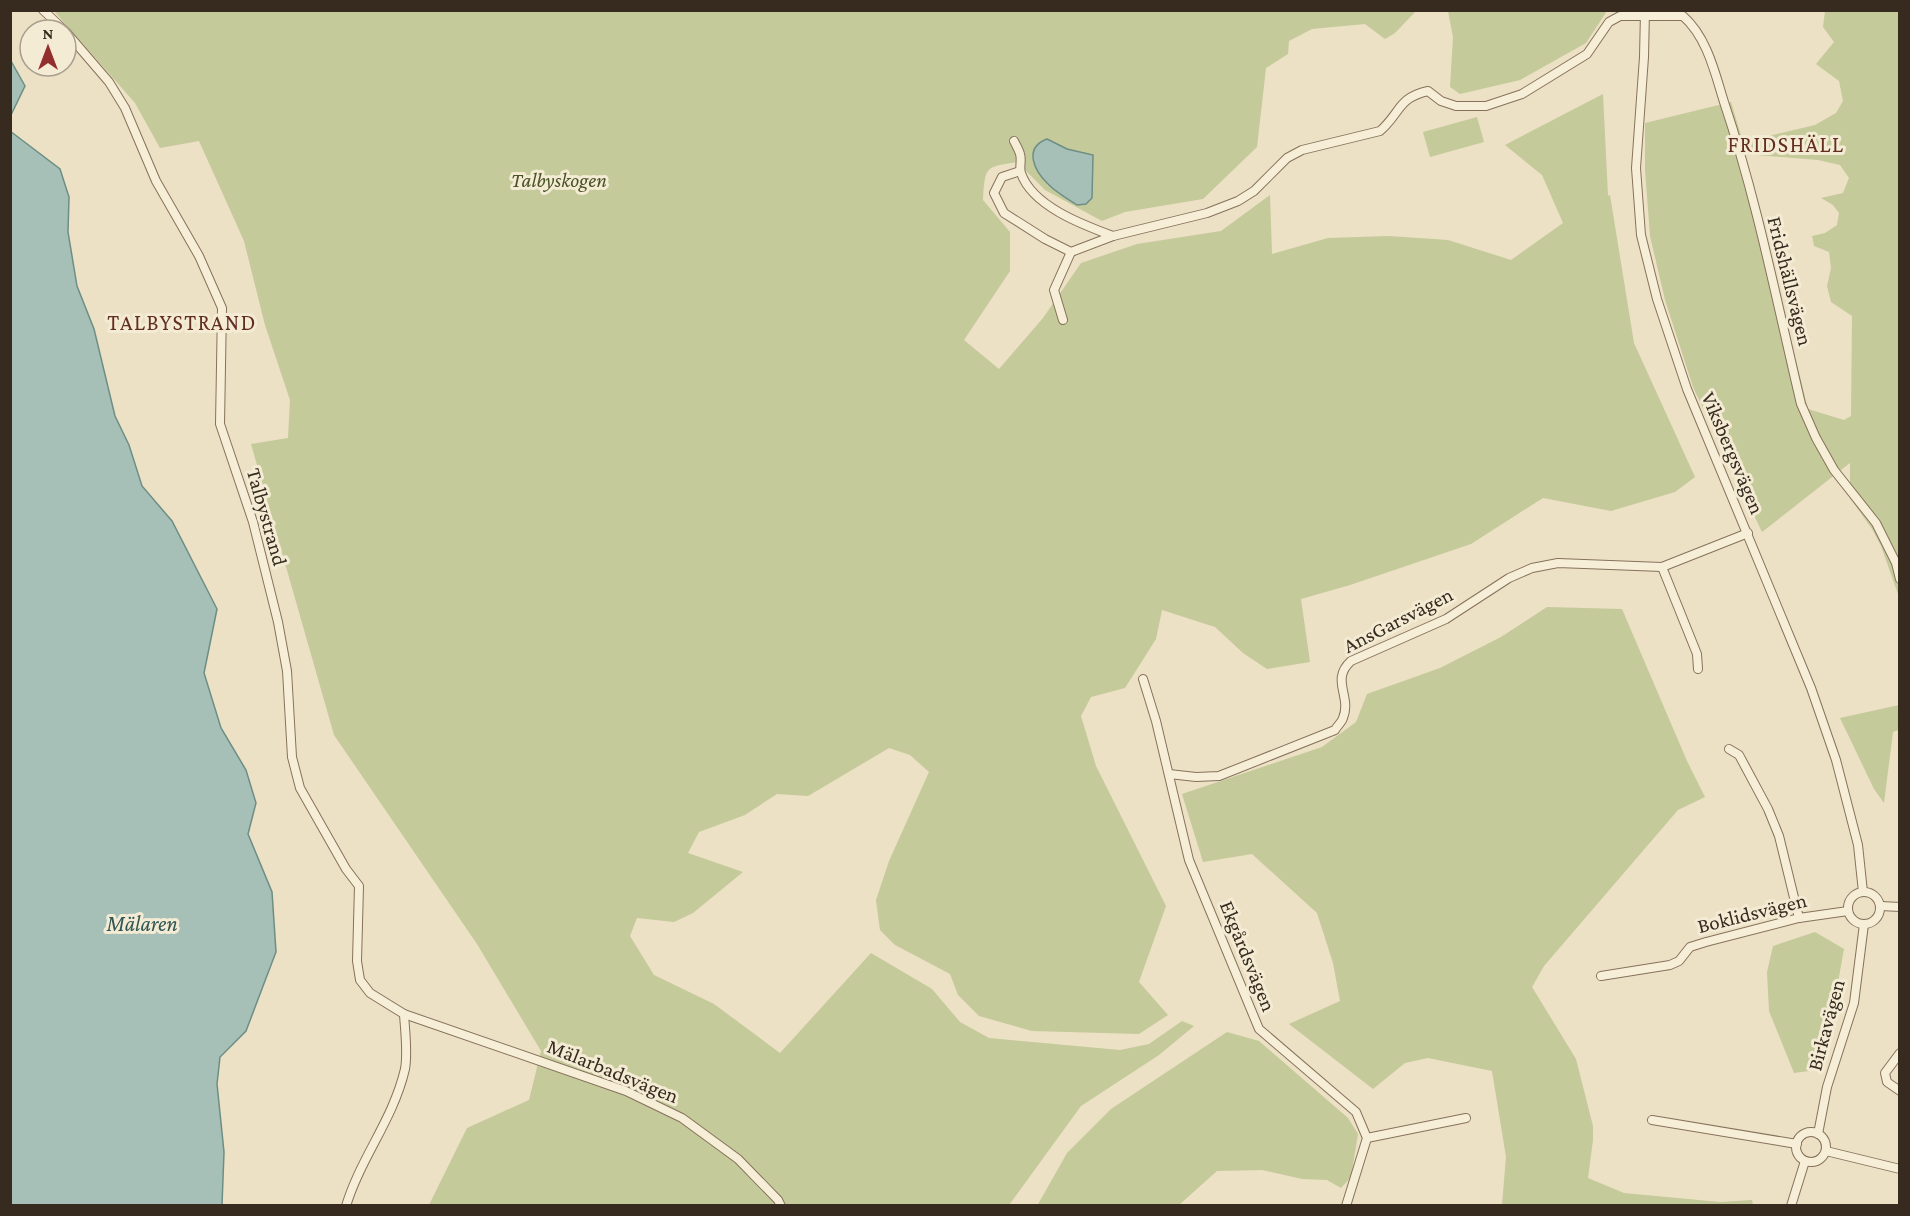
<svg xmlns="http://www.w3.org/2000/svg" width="1910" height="1216" font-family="'Crimson Pro',serif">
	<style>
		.green { fill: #c4ca99; fill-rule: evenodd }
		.water { fill: #a6c0b8; stroke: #6d8e85; stroke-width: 1.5 }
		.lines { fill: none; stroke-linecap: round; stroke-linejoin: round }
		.minor-casing { stroke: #86725c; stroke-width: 10 }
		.minor { stroke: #f7eed8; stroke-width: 8 }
		.labels { text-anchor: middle; stroke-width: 6; stroke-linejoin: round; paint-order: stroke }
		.park-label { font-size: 21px; font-style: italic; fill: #485326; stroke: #f4ebd4 }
		.street-label { font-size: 21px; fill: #372b1f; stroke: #f4ebd4 }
		.neighbourhood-label { font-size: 22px; letter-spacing: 1.5px; fill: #622e20; stroke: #f4ebd4 }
		.water-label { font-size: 22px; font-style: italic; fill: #2f5654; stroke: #f4ebd4 }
	</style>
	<rect width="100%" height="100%" fill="#ece0c5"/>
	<g class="green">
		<path d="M54 11H1416L1395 33 1385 39 1365 24 1312 29 1289 41 1288 54 1266 68 1257 147 1203 199 1125 212 1102 221 1045 190 1017 162C985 167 985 166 983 200L1010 232V271L964 340 999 369 1043 318 1081 263 1137 244 1221 231 1270 195 1272 254 1328 238 1389 236 1448 240 1511 260 1563 223 1542 175 1505 145 1603 94 1608 196 1610 195 1634 343 1695 477 1675 492 1611 511 1543 498 1471 544 1350 585 1301 599 1310 662 1267 669 1243 653 1215 627 1162 610 1156 639 1125 688 1091 697 1081 716 1096 766 1166 906 1139 982 1168 1015 1139 1034 1032 1031 979 1016 958 995 950 974 895 945 880 930 876 900 889 861 929 772 910 755 889 748 808 796 777 794 745 815 699 832 688 853 743 872 693 913 674 922 637 918 630 936 654 975 714 1004 780 1053 871 953 932 989 960 1022 989 1038 1120 1050 1149 1044 1182 1021 1194 1026 1159 1055 1081 1106 1009 1205H429L467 1128 529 1100 541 1051 477 944 334 735 251 444 288 438 290 400 265 325 244 241 199 141 160 148 135 103ZM1047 139 1067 149 1093 155 1048 185 1039 172 1033 157Z"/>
		<path d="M1448 11H1607L1586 43 1520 80 1460 94 1450 87 1453 37Z"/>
		<path d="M1825 11H1899V597L1881 546 1872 529 1850 498V463L1762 532 1693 387 1665 300 1650 236 1645 170V123L1731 102 1743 142 1815 125 1836 113 1843 101 1839 81 1816 64 1834 42 1823 27ZM1745 154 1818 160 1840 165 1849 178 1843 193 1821 198 1833 205 1839 213 1837 225 1825 233 1812 236 1814 246 1829 252 1831 268 1827 286 1831 302 1852 316 1851 416 1844 420 1808 409Z"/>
		<path d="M1477 117 1484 142 1430 157 1423 132Z"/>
		<path d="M1547 607 1622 609 1687 761 1705 797 1678 810 1544 966 1532 987 1576 1059 1593 1126V1140L1588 1178 1624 1193 1720 1202 1752 1200 1753 1205H1502L1506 1157 1492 1071 1428 1058 1405 1063 1373 1089 1289 1024 1340 1001 1333 963 1317 913 1252 854 1203 862 1182 794 1322 747 1356 722 1367 694 1440 668 1501 637Z"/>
		<path d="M1899 705V730L1893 732 1884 803 1874 789 1840 718Z"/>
		<path d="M1815 932 1844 949 1831 1021 1809 1071 1794 1073 1769 1011 1767 972 1773 946Z"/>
		<path d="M1227 1032 1259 1041 1348 1118 1358 1134 1351 1177 1341 1188 1327 1180 1302 1179 1262 1170 1217 1171 1179 1205 1037 1206 1067 1153 1111 1109Z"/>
	</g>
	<g class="water">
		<path d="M11 61 25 86 11 115Z"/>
		<path d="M10 131 60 169 69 197 68 232 77 286 94 329 115 416 129 445 142 486 172 521 217 609 204 673 221 728 246 770 256 803 248 834 272 892 276 952 246 1031 220 1057 217 1084 224 1152 222 1205H11Z"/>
		<path d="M1047 139 1067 149 1093 155 1092 198 1086 204 1077 205C1068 199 1057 193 1049 185 1034 171 1023 148 1047 139Z"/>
	</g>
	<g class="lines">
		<g class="minor-casing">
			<g id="minor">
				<path d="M43 10 64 30"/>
				<path d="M1645 11 1644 57 1636 168 1641 235 1657 299 1687 389 1811 688 1836 760 1858 845 1863 892"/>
				<path d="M66 32 109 82 125 108 156 181 199 256 222 308 220 424 253 522 278 622 287 671 292 757 300 788 346 869 359 886 357 961 360 980 370 993 404 1014 626 1091 682 1118 738 1159 778 1200 781 1206"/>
				<path d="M1014 141C1016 145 1019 150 1020 154 1022 160 1019 167 1021 173 1032 206 1083 225 1113 236"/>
				<path d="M1020 171 1002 177 994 193 1004 213 1045 239 1071 252 1113 236 1207 213 1238 201 1254 191 1287 158 1302 150 1380 131C1401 113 1397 98 1428 91L1441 101 1456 106H1486L1522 94 1587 54 1609 22 1620 16H1683C1707 37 1715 73 1724 102 1757 200 1777 303 1801 404L1816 438 1834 470 1876 523 1896 563 1900 579"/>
				<path d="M1063 320 1054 290 1071 252"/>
				<path d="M1662 567 1697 654 1698 669"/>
				<path d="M1143 679 1156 721 1189 860 1259 1029 1356 1112 1367 1138 1346 1206"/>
				<path d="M1729 749 1739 755 1768 809 1779 836 1799 918"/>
				<path d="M1169 774 1196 777 1219 776 1335 730C1337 726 1342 722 1343 718 1352 696 1330 680 1351 661L1446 619 1509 578 1532 568 1558 563 1662 567 1748 533"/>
				<circle cx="1864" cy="908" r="16"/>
				<path d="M1881 906 1900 907"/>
				<path d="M1601 976 1670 965 1679 961 1690 947 1706 942 1799 918 1848 911"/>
				<path d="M1900 1053 1885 1073 1887 1082 1900 1091"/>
				<path d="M1652 1120 1797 1144"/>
				<circle cx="1811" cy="1147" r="15"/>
				<path d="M1818 1134 1827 1087 1854 1003 1864 924"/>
				<path d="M1367 1138 1466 1118"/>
				<path d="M1826 1151 1900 1169"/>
				<path d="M346 1206C361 1157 393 1120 405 1069 408 1052 405 1031 404 1014"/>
				<path d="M1791 1206 1805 1161"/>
			</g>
		</g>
		<use href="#minor" class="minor"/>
	</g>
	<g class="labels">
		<g class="park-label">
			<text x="559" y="187">Talbyskogen</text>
		</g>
		<g class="street-label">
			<text transform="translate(1790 281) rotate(76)" y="7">Fridshällsvägen</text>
			<text transform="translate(1733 453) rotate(67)" y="7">Viksbergsvägen</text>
			<text transform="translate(267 517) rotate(74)" y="7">Talbystrand</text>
			<text transform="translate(1398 620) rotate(-27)" y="7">AnsGarsvägen</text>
			<text transform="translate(1752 913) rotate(-14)" y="7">Boklidsvägen</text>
			<text transform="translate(1248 956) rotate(68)" y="7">Ekgårdsvägen</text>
			<text transform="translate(1826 1025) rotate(-75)" y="7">Birkavägen</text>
			<text transform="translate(613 1071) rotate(22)" y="7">Mälarbadsvägen</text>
		</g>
		<g class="neighbourhood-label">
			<text x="1786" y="152">FRIDSHÄLL</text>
			<text x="182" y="330">TALBYSTRAND</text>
		</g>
		<g class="water-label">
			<text x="142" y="931">Mälaren</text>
		</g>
	</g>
	<rect width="1910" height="1216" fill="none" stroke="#372b1f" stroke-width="24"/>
	<g transform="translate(48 48)"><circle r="28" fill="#f4ebd4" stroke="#a89e8c" stroke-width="1.5"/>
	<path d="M0-4.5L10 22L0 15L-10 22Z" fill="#932e2f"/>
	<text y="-9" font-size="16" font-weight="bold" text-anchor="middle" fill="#372b1f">N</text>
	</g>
</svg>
